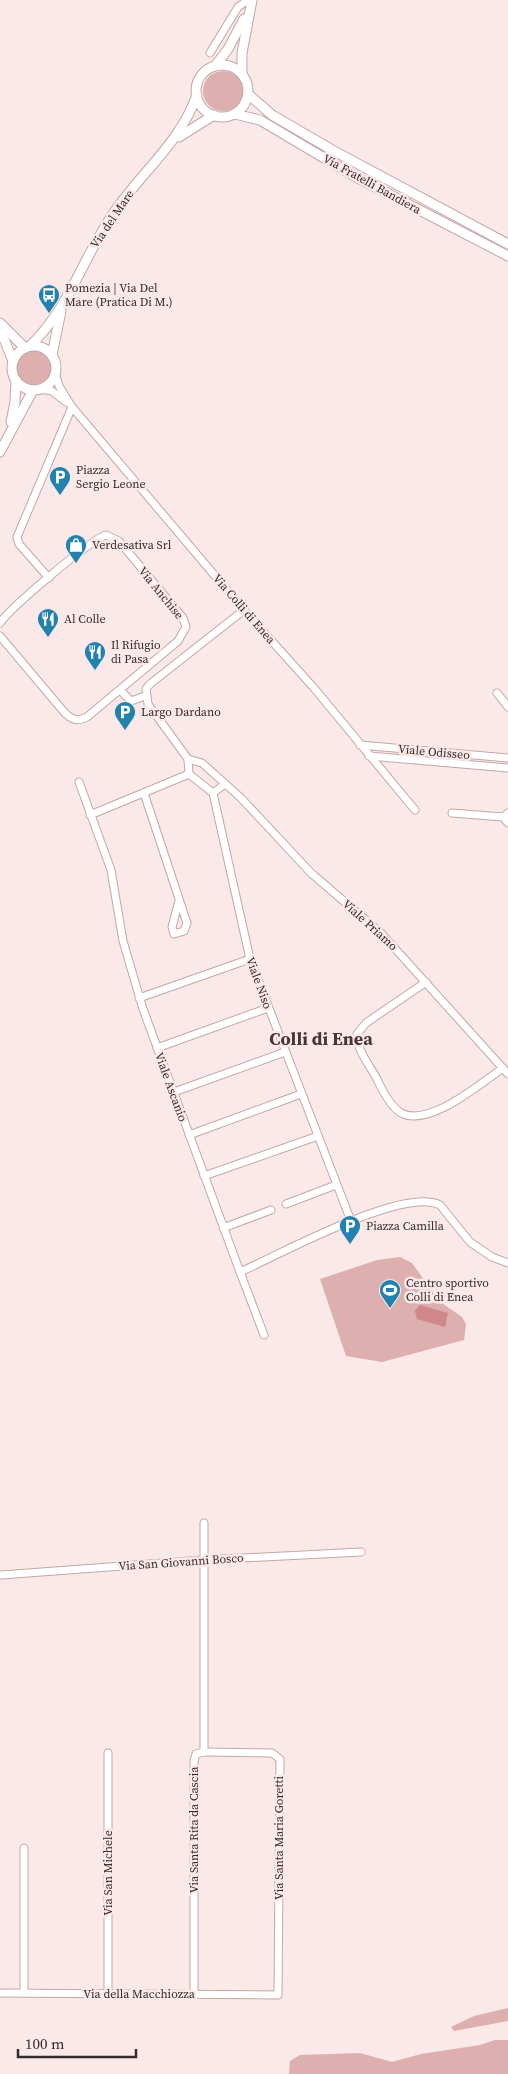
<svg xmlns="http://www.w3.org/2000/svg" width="508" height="2074" font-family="'Source Serif 4',serif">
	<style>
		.green { fill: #ddafaf }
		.water { fill: #cf8789 }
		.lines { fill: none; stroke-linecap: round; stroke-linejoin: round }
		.street-casing { stroke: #c4a7a7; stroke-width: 9 }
		.secondary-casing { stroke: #c4a7a7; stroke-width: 11 }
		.street { stroke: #fff; stroke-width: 7 }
		.secondary { stroke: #fff; stroke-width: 9 }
		.labels { text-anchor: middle; stroke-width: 5; stroke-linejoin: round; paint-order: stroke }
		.street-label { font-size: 12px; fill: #372b2b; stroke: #fbe8e8 }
		.poi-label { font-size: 12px; fill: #372b2b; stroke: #fbe8e8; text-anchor: start }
		.district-label { font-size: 18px; font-weight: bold; fill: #4c3435; stroke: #fbe8e8 }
	</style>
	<rect width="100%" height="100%" fill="#fbe8e8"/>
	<g class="green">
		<circle cx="223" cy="91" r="20"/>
		<circle cx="34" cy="368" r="18"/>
		<path d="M400 1257 412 1263 439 1301 462 1317 466 1324 464 1340 382 1362 346 1356 320 1279 377 1260Z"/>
		<path d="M508 2008V2021L454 2031 451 2027 474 2016Z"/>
		<path d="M495 2040H508V2074H289L290 2061 300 2055 360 2053 392 2062 421 2054 480 2045Z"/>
	</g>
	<path class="water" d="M420 1305 448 1313 445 1327 417 1319 415 1311Z"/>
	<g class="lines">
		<g class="street-casing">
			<g id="street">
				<path d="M210 53 238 7 248 0"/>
				<path d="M55 373 59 386 72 407 244 610 314 688 415 810"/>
				<path d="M39 389 52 391 66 402"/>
				<path d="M49 578 19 544 17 537 72 407"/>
				<path d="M0 623C9 609 91 539 106 535L119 541 183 618 186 627 178 641 87 717C77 722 72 720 64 712L0 636"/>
				<path d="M120 690 131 701 145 696"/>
				<path d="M497 693 508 707"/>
				<path d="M360 745 508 758"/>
				<path d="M369 756 508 768"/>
				<path d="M188 759 202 763 241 798 311 873 381 933 508 1074"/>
				<path d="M188 759 148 704 146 689 150 684 244 610"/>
				<path d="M188 759 189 774 213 793"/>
				<path d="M79 782 111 870 123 941 143 1009 240 1272C279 1255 404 1186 440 1205L470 1242 492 1257 508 1263"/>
				<path d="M144 793 187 923 184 931 174 934 172 927 179 901"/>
				<path d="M213 793 250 959 351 1221"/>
				<path d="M213 793 225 784"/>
				<path d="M452 813 503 817 508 813"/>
				<path d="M90 815 189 774"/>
				<path d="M503 817 508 823"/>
				<path d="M426 982 366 1023 357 1034C356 1049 370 1066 377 1079 382 1090 390 1106 401 1113 429 1128 481 1083 503 1068"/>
				<path d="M139 998 250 959"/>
				<path d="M157 1048 268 1008"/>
				<path d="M174 1092 285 1052"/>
				<path d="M189 1135 301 1094"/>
				<path d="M204 1176 318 1136"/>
				<path d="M286 1204 336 1185"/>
				<path d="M223 1228 271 1210"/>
				<path d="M240 1272 264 1335"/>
				<path d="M1 1575 203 1560 361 1552"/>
				<path d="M108 1753V1993"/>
				<path d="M0 1993 278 1995 280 1759 272 1753 204 1752"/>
				<path d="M24 1993V1848"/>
				<path d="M194 1994V1761L196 1754 204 1752V1523"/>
			</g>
		</g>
		<g class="secondary-casing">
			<g id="secondary">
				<circle cx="222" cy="91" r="26"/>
				<path d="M215 66 228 49 244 19"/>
				<path d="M242 74V53L252 0"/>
				<path d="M248 94 272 115 334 151 508 244"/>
				<path d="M235 114 260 120 356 177 508 256"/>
				<path d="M179 137 214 115"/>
				<path d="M0 323 25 348"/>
				<path d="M0 329 13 361"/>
				<path d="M30 346C67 311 83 259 111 217 139 174 179 145 197 95"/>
				<circle cx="34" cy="368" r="22"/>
				<path d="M52 355 61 311"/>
				<path d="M11 422 15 402 16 380"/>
				<path d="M0 452 33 390"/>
			</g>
		</g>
		<use href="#street" class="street"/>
		<use href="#secondary" class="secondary"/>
	</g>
	<defs>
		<g id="bus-pin" transform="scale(1.125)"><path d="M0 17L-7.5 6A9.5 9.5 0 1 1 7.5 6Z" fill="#2182ad" stroke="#fbe8e8"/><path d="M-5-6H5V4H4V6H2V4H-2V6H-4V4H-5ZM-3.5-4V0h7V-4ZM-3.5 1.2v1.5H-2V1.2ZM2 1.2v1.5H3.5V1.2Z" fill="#fff"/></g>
		<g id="parking-pin" transform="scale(1.125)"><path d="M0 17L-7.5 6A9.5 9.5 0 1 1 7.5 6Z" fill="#2182ad" stroke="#fbe8e8"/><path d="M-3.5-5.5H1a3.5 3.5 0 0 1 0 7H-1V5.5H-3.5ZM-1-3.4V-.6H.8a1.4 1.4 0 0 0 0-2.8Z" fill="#fff"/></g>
		<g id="shop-pin" transform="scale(1.125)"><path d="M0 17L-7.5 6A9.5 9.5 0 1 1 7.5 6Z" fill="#2182ad" stroke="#fbe8e8"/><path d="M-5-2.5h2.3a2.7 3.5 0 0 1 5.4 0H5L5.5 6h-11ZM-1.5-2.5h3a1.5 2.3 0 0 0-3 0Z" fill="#fff"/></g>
		<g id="restaurant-pin" transform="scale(1.125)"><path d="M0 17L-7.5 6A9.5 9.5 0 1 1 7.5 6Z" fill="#2182ad" stroke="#fbe8e8"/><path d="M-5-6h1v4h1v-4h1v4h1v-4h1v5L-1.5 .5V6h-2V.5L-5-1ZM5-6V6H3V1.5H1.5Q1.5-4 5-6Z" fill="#fff"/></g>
		<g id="stadium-pin" transform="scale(1.125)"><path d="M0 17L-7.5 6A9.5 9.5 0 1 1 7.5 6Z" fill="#2182ad" stroke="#fbe8e8"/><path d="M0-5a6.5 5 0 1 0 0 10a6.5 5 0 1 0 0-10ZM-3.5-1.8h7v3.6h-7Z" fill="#fff"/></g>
	</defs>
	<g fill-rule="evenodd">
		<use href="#bus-pin" x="49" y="295"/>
		<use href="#parking-pin" x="60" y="477"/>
		<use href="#shop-pin" x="76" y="545"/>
		<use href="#restaurant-pin" x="48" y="619"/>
		<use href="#restaurant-pin" x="95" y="652"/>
		<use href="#parking-pin" x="125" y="712"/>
		<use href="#parking-pin" x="350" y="1226"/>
		<use href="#stadium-pin" x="390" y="1290"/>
	</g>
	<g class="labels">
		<g class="street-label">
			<text transform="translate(372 184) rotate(29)" y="4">Via Fratelli Bandiera</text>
			<text transform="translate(112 219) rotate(-56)" y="4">Via del Mare</text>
			<text transform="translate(161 593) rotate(51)" y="4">Via Anchise</text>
			<text transform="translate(244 609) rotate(49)" y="4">Via Colli di Enea</text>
			<text transform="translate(434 752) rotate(5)" y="4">Viale Odisseo</text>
			<text transform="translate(370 925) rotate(42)" y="4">Viale Priamo</text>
			<text transform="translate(259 983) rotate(70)" y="4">Viale Niso</text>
			<text transform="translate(171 1087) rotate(70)" y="4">Viale Ascanio</text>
			<text transform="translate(181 1562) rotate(-4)" y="4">Via San Giovanni Bosco</text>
			<text transform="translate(194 1830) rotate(-90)" y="4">Via Santa Rita da Cascia</text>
			<text transform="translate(279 1838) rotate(-90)" y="4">Via Santa Maria Goretti</text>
			<text transform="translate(108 1873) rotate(-90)" y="4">Via San Michele</text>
			<text x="139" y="1998">Via della Macchiozza</text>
		</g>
		<g class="poi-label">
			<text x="65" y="292">Pomezia | Via Del<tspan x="65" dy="14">Mare (Pratica Di M.)</tspan></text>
			<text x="76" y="474">Piazza<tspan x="76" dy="14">Sergio Leone</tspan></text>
			<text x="92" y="549">Verdesativa Srl</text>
			<text x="64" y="623">Al Colle</text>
			<text x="111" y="649">Il Rifugio<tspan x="111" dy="14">di Pasa</tspan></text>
			<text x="141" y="716">Largo Dardano</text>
			<text x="366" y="1230">Piazza Camilla</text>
			<text x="406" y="1287">Centro sportivo<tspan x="406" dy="14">Colli di Enea</tspan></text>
		</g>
		<g class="district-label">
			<text x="321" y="1045">Colli di Enea</text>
		</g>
	</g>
	<path d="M18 2049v8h118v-8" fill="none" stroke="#372b2b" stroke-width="2.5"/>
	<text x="25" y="2049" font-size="15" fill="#372b2b" stroke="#fbe8e8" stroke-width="4" paint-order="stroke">100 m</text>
</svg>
